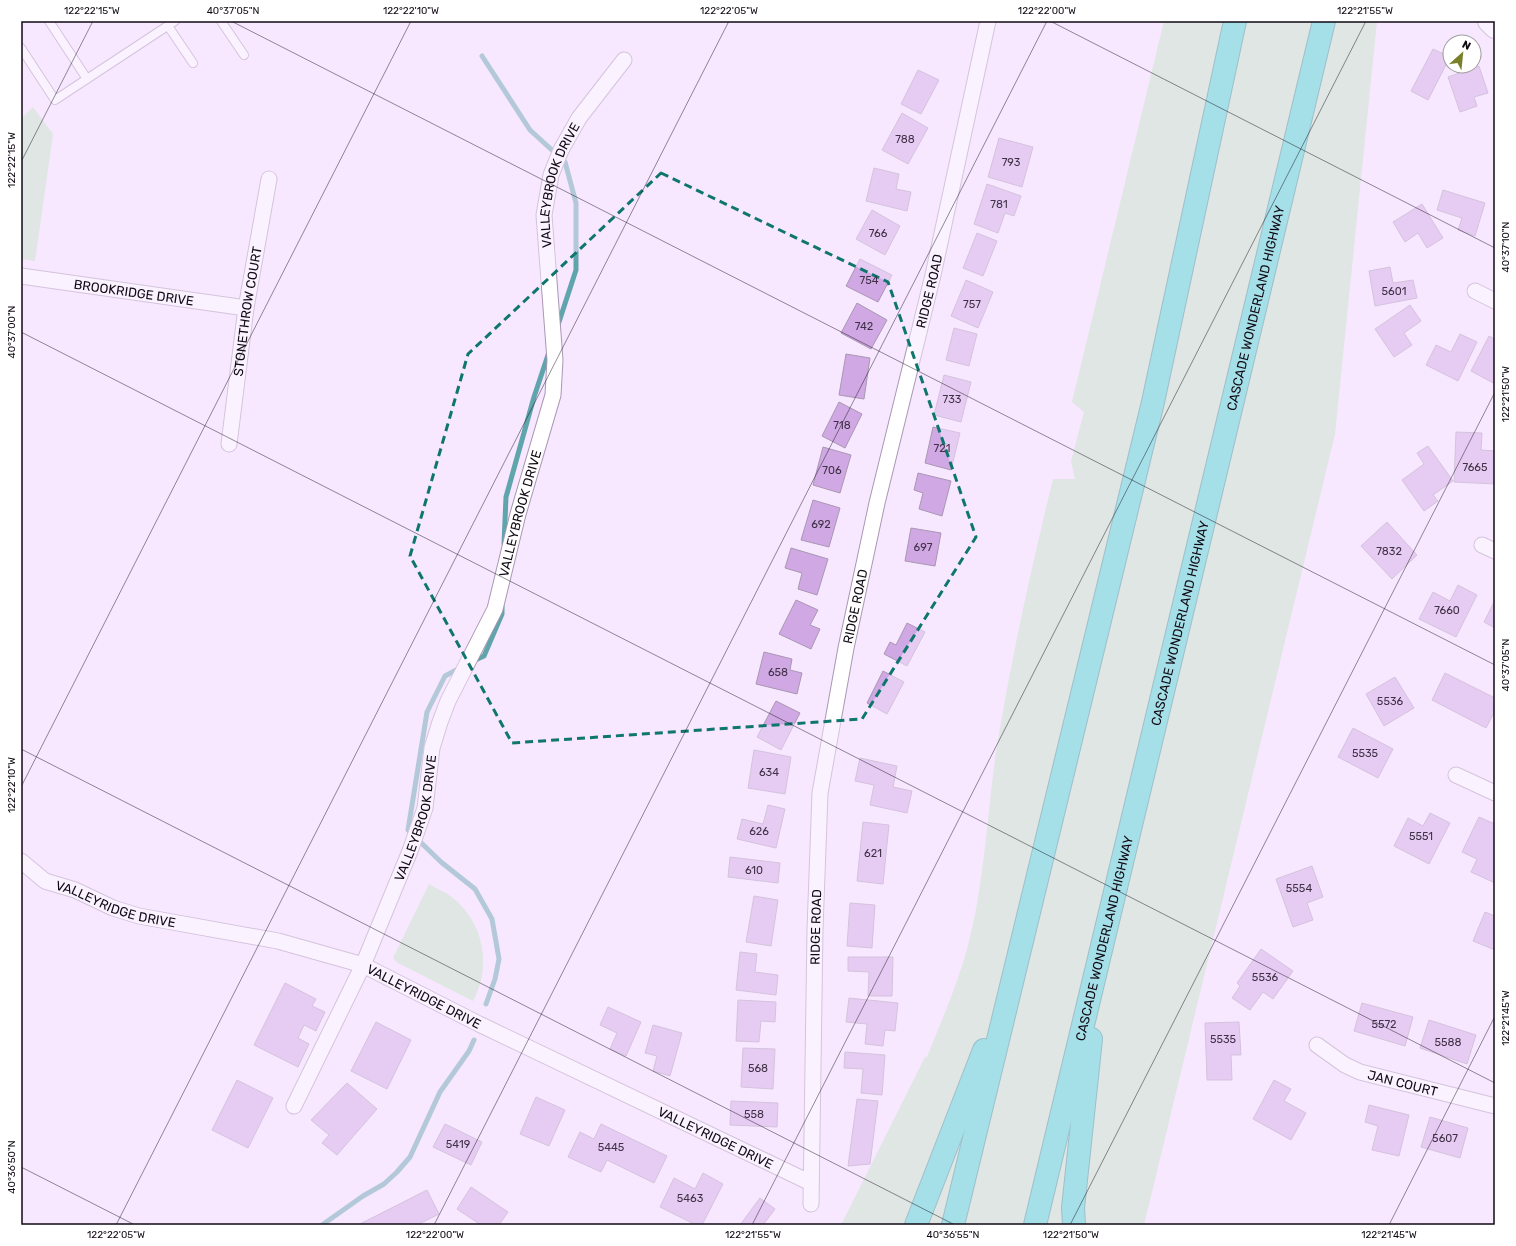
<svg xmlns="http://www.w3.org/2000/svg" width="1516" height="1246" font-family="Rubik,sans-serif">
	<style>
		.green { fill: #c1e4c0 }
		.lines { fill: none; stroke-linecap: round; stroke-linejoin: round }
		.stream { stroke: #60a4ac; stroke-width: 5 }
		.building { fill: #d0a8e4; stroke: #a997b2 }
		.lane-casing { stroke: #aa98b3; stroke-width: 10 }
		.street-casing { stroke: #aa98b3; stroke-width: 17 }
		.secondary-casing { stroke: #aa98b3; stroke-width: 24 }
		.highway-casing { stroke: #308e8b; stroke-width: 24 }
		.lane { stroke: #fff; stroke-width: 8 }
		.street { stroke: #fff; stroke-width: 15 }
		.secondary { stroke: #fff; stroke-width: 22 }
		.highway { stroke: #42d6cc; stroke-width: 22 }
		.marked { fill: none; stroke: #0f766e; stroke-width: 3; stroke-dasharray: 8 5; stroke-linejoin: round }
		.ticks { fill: none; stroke: #100913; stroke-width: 1; stroke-opacity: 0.45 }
		.labels { text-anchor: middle; stroke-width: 3.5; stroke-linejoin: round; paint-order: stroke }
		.number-label { font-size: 11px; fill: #403147 }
		.street-label { font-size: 13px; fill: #100913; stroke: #fff }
		.neatline { fill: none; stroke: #100913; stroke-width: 1.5 }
		.ticks-label { font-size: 10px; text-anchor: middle; fill: #100913 }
	</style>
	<rect width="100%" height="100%" fill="#f7e7ff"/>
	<g class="green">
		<path d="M1164 21H1377L1335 434 1144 1225H841L925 1057H927C941 1022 957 986 967 949 984 888 987 816 996 752 1011 660 1031 569 1053 479H1075L1071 461 1084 412 1072 402Z"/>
		<path d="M33 107 53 134 35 261 21 259V119Z"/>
		<path d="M429 884C437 889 446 892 453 898 484 923 492 967 473 1001L398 963 393 958Z"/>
	</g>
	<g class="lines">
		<g class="stream">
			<path d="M482 56 530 130 565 162 576 203V270L558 325"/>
			<path d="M504 544 506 497 534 397 549 352"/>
			<path d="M473 661 484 656 502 614V606"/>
			<path d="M460 668 445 676 427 712 408 830 441 862 475 889 492 919 499 959 495 979 486 1004"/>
			<path d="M322 1225 363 1196 384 1184 397 1172 410 1157 440 1092 469 1051 474 1040"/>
		</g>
	</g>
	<g class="building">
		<path d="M1433 49 1450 57 1428 100 1411 91Z"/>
		<path d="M1479 66 1488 93 1474 97 1477 106 1460 112 1448 77Z"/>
		<path d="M918 70 939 80 921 114 901 104Z"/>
		<path d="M902 113 928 128 908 164 882 150Z"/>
		<path d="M999 138 1033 147 1022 187 988 177Z"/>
		<path d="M874 168 899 174 896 189 911 192 907 211 866 201Z"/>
		<path d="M987 184 1021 196 1014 216 1005 213 998 233 974 224Z"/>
		<path d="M1443 190 1485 203 1475 236 1458 230 1462 218 1437 210Z"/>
		<path d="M1422 204 1443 238 1427 248 1418 233 1405 242 1393 222Z"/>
		<path d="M872 210 900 226 885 255 856 239Z"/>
		<path d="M977 233 997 241 983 276 963 268Z"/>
		<path d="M860 259 892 275 878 302 846 286Z"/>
		<path d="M1390 267 1393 283 1413 280 1417 298 1375 306 1369 271Z"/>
		<path d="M966 280 993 292 978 328 951 316Z"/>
		<path d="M857 303 887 320 871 349 841 333Z"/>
		<path d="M1410 305 1421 321 1404 333 1412 345 1394 357 1375 329Z"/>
		<path d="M954 328 977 334 969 366 946 360Z"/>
		<path d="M1460 334 1477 342 1458 381 1426 365 1436 345 1451 352Z"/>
		<path d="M1489 336 1495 339V384L1471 371Z"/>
		<path d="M846 354 870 358 864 399 839 395Z"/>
		<path d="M944 375 971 382 961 422 934 415Z"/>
		<path d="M839 402 862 414 845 448 822 436Z"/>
		<path d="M933 427 960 433 951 470 925 463Z"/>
		<path d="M1456 432 1482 433 1481 450 1495 451V484L1454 482Z"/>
		<path d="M1428 446 1453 481 1433 495 1438 501 1424 511 1402 480 1424 464 1417 453Z"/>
		<path d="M823 447 851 455 840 493 813 485Z"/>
		<path d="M918 473 951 481 942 516 919 509 923 493 914 490Z"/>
		<path d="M813 500 840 508 829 547 801 540Z"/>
		<path d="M1387 522 1417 555 1392 579 1361 546Z"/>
		<path d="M911 528 941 533 935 566 905 561Z"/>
		<path d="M791 548 828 559 817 595 798 589 802 573 785 568Z"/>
		<path d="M1458 585 1477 595 1456 637 1419 619 1433 592 1450 601Z"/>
		<path d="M796 600 818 610 810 625 820 629 811 649 779 634Z"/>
		<path d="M1495 600V628L1484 622Z"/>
		<path d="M907 623 925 632 907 666 884 654 890 642 896 645Z"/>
		<path d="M764 652 792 659 790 670 802 673 797 694 756 684Z"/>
		<path d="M883 671 904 682 887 714 867 703Z"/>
		<path d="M1445 673 1495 698V711L1486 728 1432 700Z"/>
		<path d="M1395 677 1414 708 1384 726 1366 694Z"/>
		<path d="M776 701 800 713 781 750 757 737Z"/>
		<path d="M1353 728 1393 749 1378 778 1338 757Z"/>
		<path d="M754 750 791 757 785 794 748 788Z"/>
		<path d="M860 758 897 766 893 787 912 791 907 813 870 805 874 785 855 781Z"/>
		<path d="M768 805 785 809 776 848 737 839 742 819 763 824Z"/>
		<path d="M1430 813 1450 823 1429 864 1394 846 1408 818 1423 826Z"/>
		<path d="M1479 817 1495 824V883L1471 872 1477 859 1462 852Z"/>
		<path d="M863 822 889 825 883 884 857 881Z"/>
		<path d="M730 857 780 863 778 883 728 877Z"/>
		<path d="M1312 866 1323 897 1307 903 1313 920 1293 927 1276 879Z"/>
		<path d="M754 896 778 900 771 946 746 942Z"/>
		<path d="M850 903 875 905 872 948 847 946Z"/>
		<path d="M1485 912 1495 916V950L1473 941Z"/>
		<path d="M1261 949 1293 971 1273 999 1263 992 1250 1010 1232 998 1240 986 1237 983Z"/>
		<path d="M740 952 757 954 755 972 778 975 776 995 736 990Z"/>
		<path d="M848 957H893L892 996H868L869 972 848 971Z"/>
		<path d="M285 983 316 999 312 1006 325 1012 316 1031 304 1025 298 1038 309 1044 298 1067 254 1045Z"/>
		<path d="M849 998 898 1003 895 1031 885 1030 883 1046 865 1044 867 1024 846 1022Z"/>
		<path d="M738 1000 776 1002 775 1022 761 1021 759 1042 736 1041Z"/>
		<path d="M1362 1003 1413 1017 1405 1046 1354 1031Z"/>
		<path d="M608 1007 641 1022 626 1056 610 1049 617 1033 600 1025Z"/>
		<path d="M1429 1020 1476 1035 1467 1064 1420 1048Z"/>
		<path d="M376 1022 411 1040 387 1089 351 1071Z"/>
		<path d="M1239 1022 1241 1055H1231L1232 1080H1207L1205 1023Z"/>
		<path d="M653 1025 682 1033 670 1076 653 1071 657 1056 645 1053Z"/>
		<path d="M743 1048 775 1049 773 1089 741 1087Z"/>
		<path d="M845 1052 885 1055 882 1095 861 1093 863 1069 844 1068Z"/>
		<path d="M237 1080 273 1098 248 1148 212 1130Z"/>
		<path d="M1274 1080 1291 1089 1284 1101 1306 1113 1291 1140 1253 1119Z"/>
		<path d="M347 1083 377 1109 337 1155 322 1143 329 1135 311 1120Z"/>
		<path d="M536 1097 565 1110 549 1146 520 1134Z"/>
		<path d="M857 1099 878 1101 870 1164 848 1166Z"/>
		<path d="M731 1101 778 1103 777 1127 730 1125Z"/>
		<path d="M1369 1105 1409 1115 1399 1156 1372 1150 1378 1126 1365 1122Z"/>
		<path d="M1430 1117 1468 1128 1460 1158 1421 1147Z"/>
		<path d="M445 1124 482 1142 471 1165 433 1147Z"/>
		<path d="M601 1124 667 1156 654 1183 607 1160 601 1172 568 1157 580 1132 594 1139Z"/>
		<path d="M703 1173 723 1184 702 1225H696L660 1207 674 1178 695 1189Z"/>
		<path d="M471 1187 508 1212 499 1225H481L457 1209Z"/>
		<path d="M427 1190 439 1214 417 1225H358Z"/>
		<path d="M760 1198 775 1209 763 1225H740Z"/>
	</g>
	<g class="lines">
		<g class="lane-casing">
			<g id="lane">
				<path d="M49 21 87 79"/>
				<path d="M221 21 244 55"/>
				<path d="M168 26 193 63"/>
				<path d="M21 48 55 100 175 21"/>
			</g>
		</g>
		<g class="street-casing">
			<g id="street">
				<path id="s1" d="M21 276 246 308"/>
				<path d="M1475 291 1495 301"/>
				<path id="s2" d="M229 444 246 308 269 179"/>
				<path d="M1482 545 1495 551"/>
				<path d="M1456 775 1495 793"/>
				<path id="s3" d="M21 861 45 881 75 890 113 908 139 916 278 941 363 965 479 1024 811 1183"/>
				<path id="s4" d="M1317 1045 1345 1065 1360 1072 1495 1106"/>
				<path id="s5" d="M294 1106 363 965 410 851 425 808 432 748 440 722 448 701 495 609 518 514 553 395 555 360 544 215 551 175 561 150 579 118 624 60"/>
				<path id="s6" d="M811 1204 815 929 820 793 846 648 877 503 933 275 988 21"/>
			</g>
		</g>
		<g class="secondary-casing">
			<path id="secondary" d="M1489 21 1495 27"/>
		</g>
		<g class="highway-casing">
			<g id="highway">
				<path d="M916 1225 984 1050"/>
				<path d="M953 1225 1153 402 1235 21"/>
				<path id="s7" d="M1035 1225 1324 21"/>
				<path d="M1074 1225 1073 1208 1091 1039"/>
			</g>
		</g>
		<use href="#lane" class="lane"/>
		<use href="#street" class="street"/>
		<use href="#secondary" class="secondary"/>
		<use href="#highway" class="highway"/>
	</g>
	<path d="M0 0H1516V1246H0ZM661 173 888 282 976 537 862 719 512 743 410 556 468 354Z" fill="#f7e7ff" fill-opacity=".55" fill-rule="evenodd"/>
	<path class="marked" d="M661 173 888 282 976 537 862 719 512 743 410 556 468 354Z"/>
	<path class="ticks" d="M231 21 1495 665M1050 21 1495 248M21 162 93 21M21 332 1495 1083M21 749 955 1225M21 787 411 21M21 1167 135 1225M116 1225 729 21M434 1225 1047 21M752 1225 1366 21M1070 1225 1495 392M1389 1225 1495 1016"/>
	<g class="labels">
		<g class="number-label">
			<text x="905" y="143">788</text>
			<text x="1011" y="166">793</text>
			<text x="999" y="208">781</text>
			<text x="878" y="237">766</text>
			<text x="869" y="284">754</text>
			<text x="1394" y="295">5601</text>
			<text x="972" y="308">757</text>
			<text x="864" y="330">742</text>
			<text x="952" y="403">733</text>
			<text x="842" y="429">718</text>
			<text x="942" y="452">721</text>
			<text x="1475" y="471">7665</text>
			<text x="832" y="474">706</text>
			<text x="821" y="528">692</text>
			<text x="923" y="551">697</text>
			<text x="1389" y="555">7832</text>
			<text x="1447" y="614">7660</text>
			<text x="778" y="676">658</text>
			<text x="1390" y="705">5536</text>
			<text x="1365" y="757">5535</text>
			<text x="769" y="776">634</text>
			<text x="759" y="835">626</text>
			<text x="1421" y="840">5551</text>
			<text x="873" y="857">621</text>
			<text x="754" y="874">610</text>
			<text x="1299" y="892">5554</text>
			<text x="1265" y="981">5536</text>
			<text x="1384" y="1028">5572</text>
			<text x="1223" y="1043">5535</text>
			<text x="1448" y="1046">5588</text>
			<text x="758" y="1072">568</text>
			<text x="754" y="1118">558</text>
			<text x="1445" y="1142">5607</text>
			<text x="458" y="1148">5419</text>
			<text x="611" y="1151">5445</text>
			<text x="690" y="1202">5463</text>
		</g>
		<g class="street-label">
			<text dy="5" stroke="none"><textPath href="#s5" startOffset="974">VALLEYBROOK DRIVE</textPath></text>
			<text dy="5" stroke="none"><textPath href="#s6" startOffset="925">RIDGE ROAD</textPath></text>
			<text dy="5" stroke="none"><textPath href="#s1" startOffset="114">BROOKRIDGE DRIVE</textPath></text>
			<text dy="5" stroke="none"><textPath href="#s7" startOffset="943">CASCADE WONDERLAND HIGHWAY</textPath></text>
			<text dy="5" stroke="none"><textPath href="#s2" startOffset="134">STONETHROW COURT</textPath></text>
			<text dy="5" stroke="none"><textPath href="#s5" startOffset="638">VALLEYBROOK DRIVE</textPath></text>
			<text dy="5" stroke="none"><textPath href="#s6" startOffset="601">RIDGE ROAD</textPath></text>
			<text dy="5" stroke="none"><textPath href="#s7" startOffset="619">CASCADE WONDERLAND HIGHWAY</textPath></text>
			<text dy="5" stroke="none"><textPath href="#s5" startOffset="314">VALLEYBROOK DRIVE</textPath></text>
			<text dy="5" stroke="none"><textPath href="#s3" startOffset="106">VALLEYRIDGE DRIVE</textPath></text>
			<text dy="5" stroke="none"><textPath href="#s6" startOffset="277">RIDGE ROAD</textPath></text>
			<text dy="5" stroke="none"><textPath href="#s7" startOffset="295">CASCADE WONDERLAND HIGHWAY</textPath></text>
			<text dy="5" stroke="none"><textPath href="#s3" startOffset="430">VALLEYRIDGE DRIVE</textPath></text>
			<text dy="5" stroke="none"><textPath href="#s4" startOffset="95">JAN COURT</textPath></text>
			<text dy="5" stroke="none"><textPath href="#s3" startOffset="754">VALLEYRIDGE DRIVE</textPath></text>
		</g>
	</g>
	<rect width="1516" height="1246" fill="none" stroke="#ffffff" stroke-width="44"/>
	<g transform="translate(1462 54) rotate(27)"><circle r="19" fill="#ffffff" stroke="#9f9da1"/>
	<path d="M0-3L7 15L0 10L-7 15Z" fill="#7a802a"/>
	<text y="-6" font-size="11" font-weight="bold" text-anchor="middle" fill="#100913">N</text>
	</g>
	<rect x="22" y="22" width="1472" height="1202" class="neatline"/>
	<g class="ticks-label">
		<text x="92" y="14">122°22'15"W</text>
		<text x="233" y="14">40°37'05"N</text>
		<text x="411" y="14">122°22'10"W</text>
		<text x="729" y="14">122°22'05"W</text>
		<text x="1047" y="14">122°22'00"W</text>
		<text x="1365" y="14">122°21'55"W</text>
		<text transform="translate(11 160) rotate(-90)" y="4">122°22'15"W</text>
		<text transform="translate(1505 247) rotate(-90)" y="4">40°37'10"N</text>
		<text transform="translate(11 332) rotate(-90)" y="4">40°37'00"N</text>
		<text transform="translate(1505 394) rotate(-90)" y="4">122°21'50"W</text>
		<text transform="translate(1505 665) rotate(-90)" y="4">40°37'05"N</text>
		<text transform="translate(11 785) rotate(-90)" y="4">122°22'10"W</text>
		<text transform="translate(1505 1018) rotate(-90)" y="4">122°21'45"W</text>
		<text transform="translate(11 1167) rotate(-90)" y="4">40°36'50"N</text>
		<text x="116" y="1238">122°22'05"W</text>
		<text x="435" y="1238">122°22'00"W</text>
		<text x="753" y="1238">122°21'55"W</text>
		<text x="953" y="1238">40°36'55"N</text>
		<text x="1071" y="1238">122°21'50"W</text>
		<text x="1389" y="1238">122°21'45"W</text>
	</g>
</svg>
